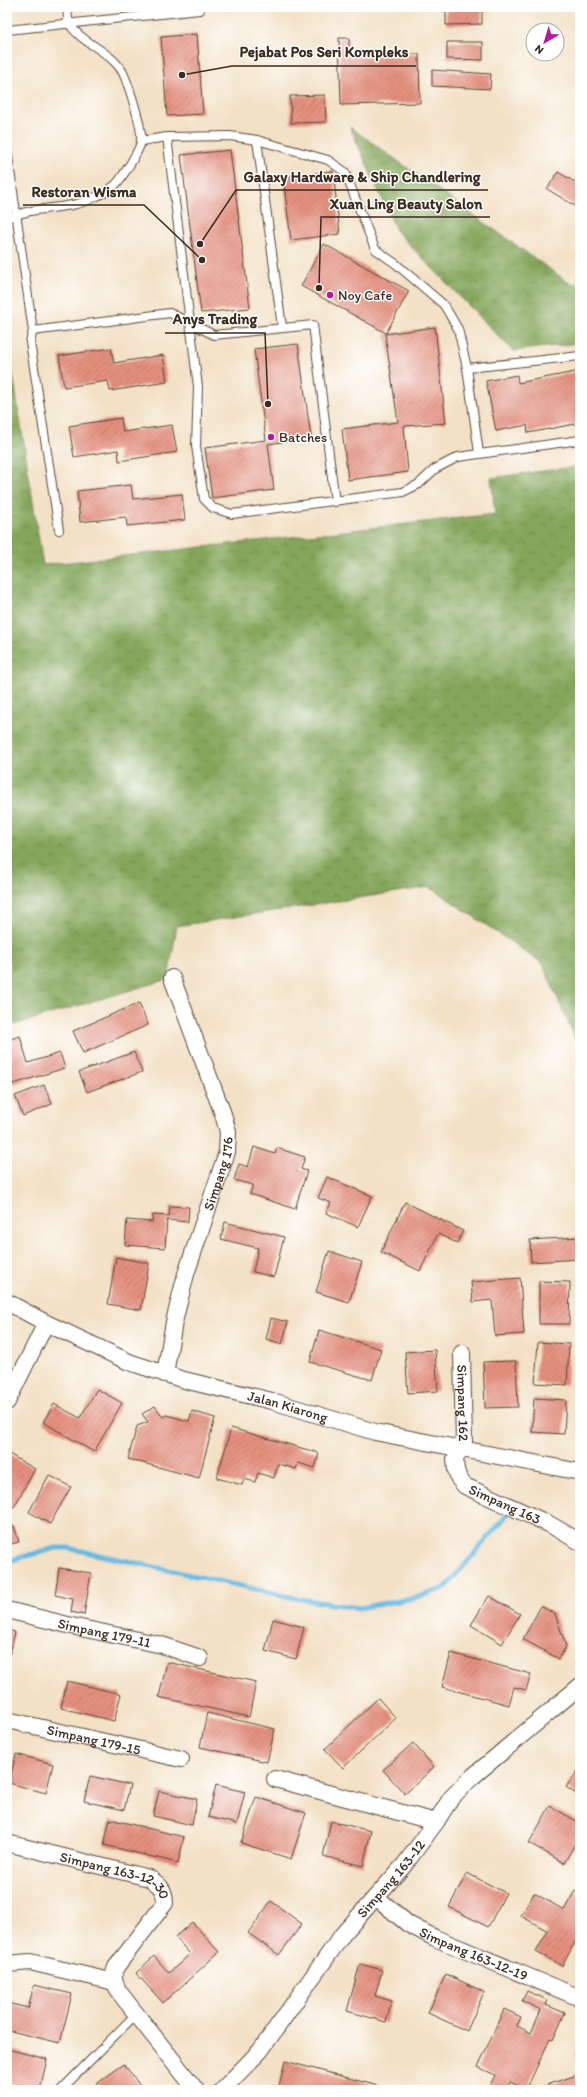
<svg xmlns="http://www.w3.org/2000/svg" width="587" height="2097" font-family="Itim,sans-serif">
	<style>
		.forest { fill: url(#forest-crowns); stroke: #60683c }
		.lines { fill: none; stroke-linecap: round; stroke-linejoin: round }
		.stream { stroke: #65b8e0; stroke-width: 5 }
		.building { fill: url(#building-hatch) }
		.service-casing { stroke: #574537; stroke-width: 10 }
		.minor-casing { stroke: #574537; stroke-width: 18 }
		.service { stroke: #fff; stroke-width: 8 }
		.minor { stroke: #fff; stroke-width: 16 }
		.poi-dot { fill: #b5179e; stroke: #fff; stroke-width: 1.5 }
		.labels { text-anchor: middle; stroke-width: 3; stroke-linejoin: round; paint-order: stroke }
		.poi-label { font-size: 14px; fill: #3b2a1e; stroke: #fff; text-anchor: start }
		.street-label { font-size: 14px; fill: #3b2a1e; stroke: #fff }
		.leader { fill: none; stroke: #3b2a1e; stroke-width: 1.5 }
		.callout-dot { fill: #3b2a1e; stroke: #fff; stroke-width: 1.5 }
		.callout-label { font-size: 15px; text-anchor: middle; font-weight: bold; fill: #3b2a1e; stroke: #fff; stroke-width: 3; stroke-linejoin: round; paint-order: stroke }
	</style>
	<defs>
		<pattern id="forest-crowns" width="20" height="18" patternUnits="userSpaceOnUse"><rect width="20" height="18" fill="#84a65a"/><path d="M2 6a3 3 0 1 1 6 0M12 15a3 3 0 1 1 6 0" fill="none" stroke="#6d874a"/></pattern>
		<pattern id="building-hatch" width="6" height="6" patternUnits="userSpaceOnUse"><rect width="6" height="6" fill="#e5907f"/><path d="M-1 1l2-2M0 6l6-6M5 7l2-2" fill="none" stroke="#bb7667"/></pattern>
	</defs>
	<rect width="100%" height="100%" fill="#fff"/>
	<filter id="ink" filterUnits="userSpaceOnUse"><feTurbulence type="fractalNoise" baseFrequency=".025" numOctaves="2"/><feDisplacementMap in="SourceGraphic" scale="8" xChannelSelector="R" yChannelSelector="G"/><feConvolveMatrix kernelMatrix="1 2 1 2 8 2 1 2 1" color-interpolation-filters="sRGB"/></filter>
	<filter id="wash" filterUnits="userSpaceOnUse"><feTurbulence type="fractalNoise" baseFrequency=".012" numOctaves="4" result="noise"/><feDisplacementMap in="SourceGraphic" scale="16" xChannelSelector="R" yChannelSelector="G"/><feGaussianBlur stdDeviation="0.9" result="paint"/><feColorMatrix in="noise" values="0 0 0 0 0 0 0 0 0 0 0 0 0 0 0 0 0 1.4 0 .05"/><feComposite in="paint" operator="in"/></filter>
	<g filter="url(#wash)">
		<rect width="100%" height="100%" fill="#f3e1c6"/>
		<g class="forest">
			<path d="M350 127 572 285 580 283V343L513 351 397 232Z"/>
			<path d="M7 337 43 565 495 514 491 478 580 466V1049L542 963 430 887 177 926 168 979 7 1027Z"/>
		</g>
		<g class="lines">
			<path class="stream" d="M7 1561 56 1548H68L300 1599 359 1608 415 1598 445 1588 507 1515"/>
		</g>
		<g id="blocks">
			<g class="building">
				<path d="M446 7H482V24L446 25Z"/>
				<path d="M197 34 203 114 167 116 161 37Z"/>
				<path d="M339 38H349V55L419 54 420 103 341 105Z"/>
				<path d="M447 42H483V60L447 59Z"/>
				<path d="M432 70 491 74 490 89 432 86Z"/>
				<path d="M325 95 326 122 291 123 290 96Z"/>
				<path d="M230 150 250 308 201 313 181 155Z"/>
				<path d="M333 171 340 234 291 240 283 177Z"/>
				<path d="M558 172 580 185V209L547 189Z"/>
				<path d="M324 244 409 291 386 333 301 286Z"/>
				<path d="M435 327 446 423 404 426 408 472 348 480 342 429 398 422 385 334Z"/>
				<path d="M298 344 311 438 268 444 274 490 212 498 205 448 266 440 254 349Z"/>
				<path d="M111 348 114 363 163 355 167 382 110 391 108 381 64 387 59 356Z"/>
				<path d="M580 371V423L528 433 527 425 496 431 486 381 517 375 518 383Z"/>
				<path d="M121 418 123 432 172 425 177 452 119 461 118 450 74 457 69 426Z"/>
				<path d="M131 485 133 499 182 494 185 520 127 526 126 517 80 522 77 491Z"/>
				<path d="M139 1003 148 1025 83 1053 73 1031Z"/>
				<path d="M20 1036 28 1063 60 1053 65 1068 7 1086V1040Z"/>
				<path d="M134 1052 142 1072 87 1092 79 1072Z"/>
				<path d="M44 1085 52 1104 23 1116 15 1096Z"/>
				<path d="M254 1147 275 1154 277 1148 305 1157 301 1169 307 1171 295 1209 250 1194 253 1185 234 1180 239 1164 248 1167Z"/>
				<path d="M327 1177 372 1196 358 1227 326 1213 331 1203 318 1198Z"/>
				<path d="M405 1202 463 1231 457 1243 438 1234 420 1271 381 1252Z"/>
				<path d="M170 1206 189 1207 188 1222 167 1220 165 1248 125 1245 127 1220 152 1222 153 1215 169 1216Z"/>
				<path d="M225 1222 284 1237 274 1277 253 1272 258 1248 221 1239Z"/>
				<path d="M580 1237V1259L531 1262 530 1240Z"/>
				<path d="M329 1251 362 1262 349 1302 316 1292Z"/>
				<path d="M116 1257 149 1263 141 1310 108 1304Z"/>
				<path d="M520 1278 524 1334 495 1336 492 1300 473 1302 471 1282Z"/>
				<path d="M539 1281 570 1282 569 1324H539Z"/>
				<path d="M271 1318 288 1322 282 1344 266 1339Z"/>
				<path d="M319 1330 381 1349 372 1380 310 1362Z"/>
				<path d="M538 1342 569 1344 567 1385 535 1383Z"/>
				<path d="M435 1350 438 1391 408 1393 405 1352Z"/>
				<path d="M516 1361 518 1407 485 1408 483 1362Z"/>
				<path d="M97 1389 122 1403 94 1452 43 1422 54 1404 80 1418Z"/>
				<path d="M534 1398 566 1400 564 1434 532 1432Z"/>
				<path d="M155 1406 163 1417 166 1415 189 1421 192 1411 215 1418 199 1478 128 1459 137 1426 148 1422 142 1414Z"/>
				<path d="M231 1428 319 1453 315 1468 298 1463 296 1469 278 1464 274 1478 258 1473 255 1482 244 1479 242 1485 217 1478Z"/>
				<path d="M9 1454 35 1469 14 1507 7 1503V1458Z"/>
				<path d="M49 1475 71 1487 50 1524 29 1512Z"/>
				<path d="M14 1526 19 1542 7 1545V1528Z"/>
				<path d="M59 1568 91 1573 84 1615 71 1612 73 1599 55 1595Z"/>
				<path d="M489 1596 520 1614 502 1644 471 1625Z"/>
				<path d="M541 1606 555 1614 566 1646 559 1659 523 1639Z"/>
				<path d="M273 1619 304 1627 296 1659 265 1651Z"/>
				<path d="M7 1630 15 1632 9 1659H7Z"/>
				<path d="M451 1653 531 1674 526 1690 514 1687 509 1705 442 1687Z"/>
				<path d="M167 1662 256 1682 249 1717 159 1697Z"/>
				<path d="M67 1681 121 1694 114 1721 61 1708Z"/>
				<path d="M378 1698 396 1718 343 1768 325 1749Z"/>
				<path d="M207 1713 275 1729 267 1762 200 1747Z"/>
				<path d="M413 1743 434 1767 405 1794 383 1770Z"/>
				<path d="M16 1754 53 1764 46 1793 9 1783Z"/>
				<path d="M580 1768V1797L566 1787Z"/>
				<path d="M90 1776 130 1785 124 1810 84 1801Z"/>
				<path d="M216 1785 245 1792 237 1824 208 1817Z"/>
				<path d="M159 1791 197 1799 192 1825 153 1816Z"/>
				<path d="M256 1797 306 1813 291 1859 241 1843Z"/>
				<path d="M550 1806 580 1823V1836L564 1863 529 1843Z"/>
				<path d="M110 1819 184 1837 178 1863 104 1845Z"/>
				<path d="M331 1821 371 1831 363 1866 323 1856Z"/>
				<path d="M467 1873 506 1893 488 1927 449 1907Z"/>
				<path d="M575 1891 580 1894V1933L562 1966 536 1952 548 1931 521 1916 534 1893 564 1910Z"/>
				<path d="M271 1901 302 1924 279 1955 248 1933Z"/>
				<path d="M192 1922 219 1952 163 2003 136 1973 154 1956 169 1973 190 1954 175 1937Z"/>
				<path d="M360 1964 382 1970 375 1996 392 2001 386 2022 347 2011Z"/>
				<path d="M446 1974 484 1992 467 2031 428 2013Z"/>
				<path d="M34 1985 72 1994 60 2043 7 2030V2003L28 2008Z"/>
				<path d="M527 1991 548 2000 546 2005 565 2013 553 2040 550 2039 526 2090 510 2082 506 2090H488L495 2075 478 2067 504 2009 521 2017 517 2026 531 2033 541 2010 522 2001Z"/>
				<path d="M580 2043V2058L574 2055Z"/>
				<path d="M7 2049 47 2059 40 2090H7Z"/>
				<path d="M285 2061 393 2090H278Z"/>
				<path d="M124 2064 143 2090H98L95 2085Z"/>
				<path d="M580 2074V2090H549L547 2085Z"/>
			</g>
		</g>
	</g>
	<g filter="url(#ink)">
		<use href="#blocks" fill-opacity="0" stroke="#574537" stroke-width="1"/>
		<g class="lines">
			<g class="service-casing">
				<g id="service">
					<path d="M7 30 200 10"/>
					<path d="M167 137 198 387 196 446 204 499 213 508 232 514 403 492 419 484 435 469 458 457 580 440"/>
					<path d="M257 140 282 327"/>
					<path d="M141 141 167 137 230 136 257 140 328 160 345 172 375 249 396 264 444 305 458 329 467 368 479 453"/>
					<path d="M7 150 33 331 30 342 59 530"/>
					<path d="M7 219C36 204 69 212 97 196 103 193 110 190 115 185 121 180 141 148 141 141 143 129 128 82 122 71 109 50 83 44 70 25 67 20 68 12 67 7"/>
					<path d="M33 331 170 313 214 335 313 325 335 502"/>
					<path d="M467 368 580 356"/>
					<path d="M61 2090 136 2014"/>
				</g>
			</g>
			<g class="minor-casing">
				<g id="minor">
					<path id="s1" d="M7 1302 46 1323 129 1362 184 1380 272 1401 375 1432 580 1472"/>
					<path id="s2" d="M462 1353 464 1443 455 1459 456 1470 459 1479 465 1486 549 1524 580 1542"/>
					<path id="s3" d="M165 1374 174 1322 186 1274 227 1152 228 1132 223 1114 172 978"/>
					<path d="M7 1402 46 1323"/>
					<path id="s4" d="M7 1610 76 1627 162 1645 200 1658"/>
					<path id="s5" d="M7 1720 181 1759"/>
					<path d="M275 1779 436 1822"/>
					<path id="s6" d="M7 1843 149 1878C160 1885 165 1890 165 1903L116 1967C112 1977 114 1982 119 1992L196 2090"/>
					<path id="s7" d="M376 1897 408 1924 435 1938 580 1998"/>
					<path d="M7 1964 30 1962 114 1982"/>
					<path id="s8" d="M222 2090 260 2051 343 1934 405 1864 436 1822 451 1798 471 1778 580 1686"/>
				</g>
			</g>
			<use href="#service" class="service"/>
			<use href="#minor" class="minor"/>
		</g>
	</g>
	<g class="poi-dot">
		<circle cx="330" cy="295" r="4"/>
		<circle cx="271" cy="437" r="4"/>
	</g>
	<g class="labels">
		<g class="poi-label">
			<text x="338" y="300">Noy Cafe</text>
			<text x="279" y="442">Batches</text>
		</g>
		<g class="street-label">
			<text dy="5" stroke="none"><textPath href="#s3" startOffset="208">Simpang 176</textPath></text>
			<text dy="5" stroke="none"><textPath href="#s2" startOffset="50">Simpang 162</textPath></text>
			<text dy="5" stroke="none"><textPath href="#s1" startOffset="301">Jalan Kiarong</textPath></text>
			<text dy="5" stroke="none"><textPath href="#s2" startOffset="182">Simpang 163</textPath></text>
			<text dy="5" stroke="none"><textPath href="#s4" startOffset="100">Simpang 179-11</textPath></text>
			<text dy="5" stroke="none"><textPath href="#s5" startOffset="89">Simpang 179-15</textPath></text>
			<text dy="5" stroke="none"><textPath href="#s8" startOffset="271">Simpang 163-12</textPath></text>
			<text dy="5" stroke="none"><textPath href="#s6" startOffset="114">Simpang 163-12-30</textPath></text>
			<text dy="5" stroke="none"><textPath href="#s7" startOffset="114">Simpang 163-12-19</textPath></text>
		</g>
	</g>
	<path class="leader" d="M182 75L232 66H416M200 244L236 190H488M202 260L144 205H23M319 288L321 217H490M268 404L265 333H165"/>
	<g class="callout-dot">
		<circle cx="182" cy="75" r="4"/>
		<circle cx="200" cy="244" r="4"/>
		<circle cx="202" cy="260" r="4"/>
		<circle cx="319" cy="288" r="4"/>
		<circle cx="268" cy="404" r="4"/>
	</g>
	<g class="callout-label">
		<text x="324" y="57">Pejabat Pos Seri Kompleks</text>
		<text x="362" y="182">Galaxy Hardware &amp; Ship Chandlering</text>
		<text x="84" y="197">Restoran Wisma</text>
		<text x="406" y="209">Xuan Ling Beauty Salon</text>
		<text x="215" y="324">Anys Trading</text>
	</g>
	<rect width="587" height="2097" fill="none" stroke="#fff" stroke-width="24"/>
	<g transform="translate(545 42) rotate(218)"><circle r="19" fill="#ffffff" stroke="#b1aaa5"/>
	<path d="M0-3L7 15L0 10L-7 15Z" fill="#b5179e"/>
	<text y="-6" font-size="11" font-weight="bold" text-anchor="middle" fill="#3b2a1e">N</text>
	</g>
</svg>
